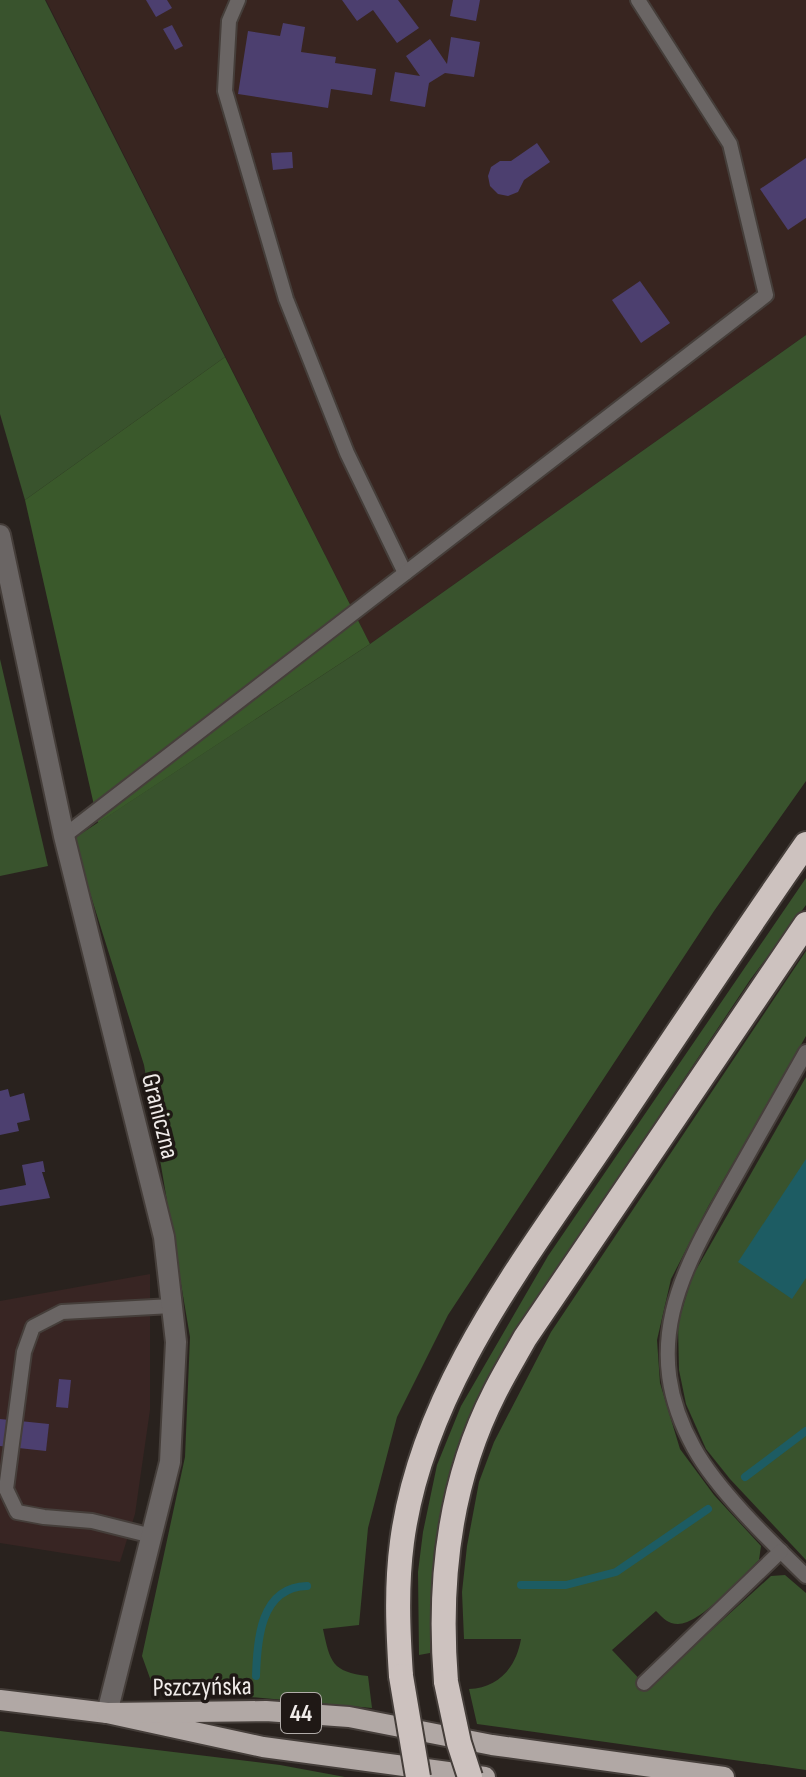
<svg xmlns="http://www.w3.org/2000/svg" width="806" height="1777" font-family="'Sofia Sans Condensed',sans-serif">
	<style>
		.commercial { fill: #382523 }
		.industrial { fill: #382520 }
		.green { fill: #39532d }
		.forest { fill: #3a592b }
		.water { fill: #1d5c63 }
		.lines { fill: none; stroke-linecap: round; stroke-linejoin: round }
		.stream { stroke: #1d5c63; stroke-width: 8 }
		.building { fill: #4c3f6f }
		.lane-casing { stroke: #453e3a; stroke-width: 18 }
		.street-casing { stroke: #453e3a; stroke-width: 24 }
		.primary-casing { stroke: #453e3a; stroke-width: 24 }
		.highway-casing { stroke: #453e3a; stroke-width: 28 }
		.lane { stroke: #6a6564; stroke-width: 14 }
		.street { stroke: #6a6564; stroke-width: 20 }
		.primary { stroke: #b1a8a5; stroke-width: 20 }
		.highway { stroke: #cdc2bf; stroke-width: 24 }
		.highway-bridge-casing { stroke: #453e3a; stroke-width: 28; stroke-linecap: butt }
		.highway-bridge { stroke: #cdc2bf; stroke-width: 24 }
		.labels { text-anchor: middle; stroke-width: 7; stroke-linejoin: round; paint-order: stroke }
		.shield { fill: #1f1815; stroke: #b1aca9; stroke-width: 2 }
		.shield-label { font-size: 24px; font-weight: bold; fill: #f0ebe9 }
		.street-label { font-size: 26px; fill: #f0ebe9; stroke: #1f1815 }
	</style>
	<rect width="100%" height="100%" fill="#29221e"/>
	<path class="commercial" d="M150 1274V1410L135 1514 120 1562 0 1543V1301Z"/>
	<path class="industrial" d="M46 0H806V335L370 644Z"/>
	<g class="green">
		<path d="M0 0H45L225 357 25 500 0 414Z"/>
		<path d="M806 335V781L714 911 448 1315 397 1417 368 1528 359 1625 323 1629C330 1662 332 1672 368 1676L372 1708 184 1691 151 1681 142 1656 185 1457 190 1337 144 1065 73 839 370 644Z"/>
		<path d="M0 659 48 866 0 876Z"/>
		<path d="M806 878V905L750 980 539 1296 486 1384 450 1472 434 1550 430 1653 419 1655 418 1572 423 1532 437 1465 461 1406 548 1256Z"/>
		<path d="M806 951V1036L709 1205 671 1279 657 1340 660 1383 680 1449 714 1495 761 1546 759 1560C742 1576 701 1624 678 1624 668 1624 663 1618 656 1611L612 1650 648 1688 771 1576 785 1575 806 1593V1770L477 1724 469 1689C498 1688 516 1668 521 1639H464L462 1592 467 1546 479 1482 494 1442 551 1332Z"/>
		<path d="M806 1077V1560L730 1479 706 1449 686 1404 679 1370 678 1323 692 1277Z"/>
		<path d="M0 1731 280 1765 345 1777H0Z"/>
	</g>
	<path class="forest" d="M225 357 370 644 98 823 25 500Z"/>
	<path class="water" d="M806 1159V1278L792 1299 738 1262Z"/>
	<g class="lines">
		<g class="stream">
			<path d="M745 1477 806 1431"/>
			<path d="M521 1585H566L616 1572 708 1509"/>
			<path d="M256 1676C257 1641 260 1587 307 1586"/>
		</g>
	</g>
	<g class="building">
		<path d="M146 0H167L172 8 156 17Z"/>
		<path d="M342 0H398L419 28 397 43 373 10 357 21Z"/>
		<path d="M453 0H480L476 21 450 16Z"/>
		<path d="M283 23 305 27 301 52 336 57 335 63 376 69 372 95 331 89 328 108 238 94 248 31 280 36Z"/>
		<path d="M172 25 183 46 175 50 163 29Z"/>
		<path d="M451 37 480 42 474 77 445 73 429 83 425 107 390 101 395 72 420 76 406 56 430 39 447 64Z"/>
		<path d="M537 143 550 162 524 180 518 192 508 196 498 194 490 186 488 176 491 167 500 161H511Z"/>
		<path d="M292 152 293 168 273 170 271 153Z"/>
		<path d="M806 158V218L788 230 760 189Z"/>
		<path d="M640 281 670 323 641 343 612 300Z"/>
		<path d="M8 1089 10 1097 24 1093 30 1120 17 1123 19 1131 0 1135V1091Z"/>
		<path d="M43 1161 45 1172H42L50 1198 0 1206V1190L26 1185 22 1165Z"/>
		<path d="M59 1379 71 1380 68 1408 56 1407Z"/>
		<path d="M0 1419 49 1424 46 1451 0 1446Z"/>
	</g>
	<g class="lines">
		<g class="lane-casing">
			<g id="lane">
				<path d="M238 0 229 21 225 91 286 299 347 453 405 573"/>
				<path d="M64 836 766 295 730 144 638 0"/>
				<path d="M806 1052C782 1094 758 1137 734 1179 683 1269 637 1345 694 1448 717 1490 771 1542 806 1576"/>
				<path d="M152 1536 92 1521 44 1517 17 1512 6 1489 24 1352 33 1327 62 1312 172 1306"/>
				<path d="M644 1683 781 1551"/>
			</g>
		</g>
		<g class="street-casing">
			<path id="street" d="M0 535 64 836 164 1237 176 1342 170 1462 107 1713"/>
		</g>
		<g class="primary-casing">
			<g id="primary">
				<path d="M0 1700 107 1713 263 1747 485 1777"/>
				<path d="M107 1713 266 1711 349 1717 492 1745 724 1777"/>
			</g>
		</g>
		<g class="highway-casing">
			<g id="highway">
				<path d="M401 1676C398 1631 396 1587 402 1542 422 1389 525 1260 609 1135 674 1038 739 940 806 844"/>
				<path d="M446 1682C438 1582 449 1482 495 1392 504 1374 515 1356 525 1338L806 924"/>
			</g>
		</g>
		<use href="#lane" class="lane"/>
		<use href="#street" class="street"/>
		<use href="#primary" class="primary"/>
		<use href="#highway" class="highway"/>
		<g class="highway-bridge-casing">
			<g id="highway-bridge">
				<path d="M401 1676 418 1777"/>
				<path d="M446 1682 459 1743 470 1777"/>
			</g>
		</g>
		<use href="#highway-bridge" class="highway-bridge"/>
	</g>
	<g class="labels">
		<rect class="shield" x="281" y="1693" width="40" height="40" rx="6"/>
		<g class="shield-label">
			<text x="301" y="1721">44</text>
		</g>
		<g class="street-label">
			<text transform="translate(161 1116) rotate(76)" y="9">Graniczna</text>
			<text transform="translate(202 1686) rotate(-1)" y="9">Pszczyńska</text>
		</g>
	</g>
</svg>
